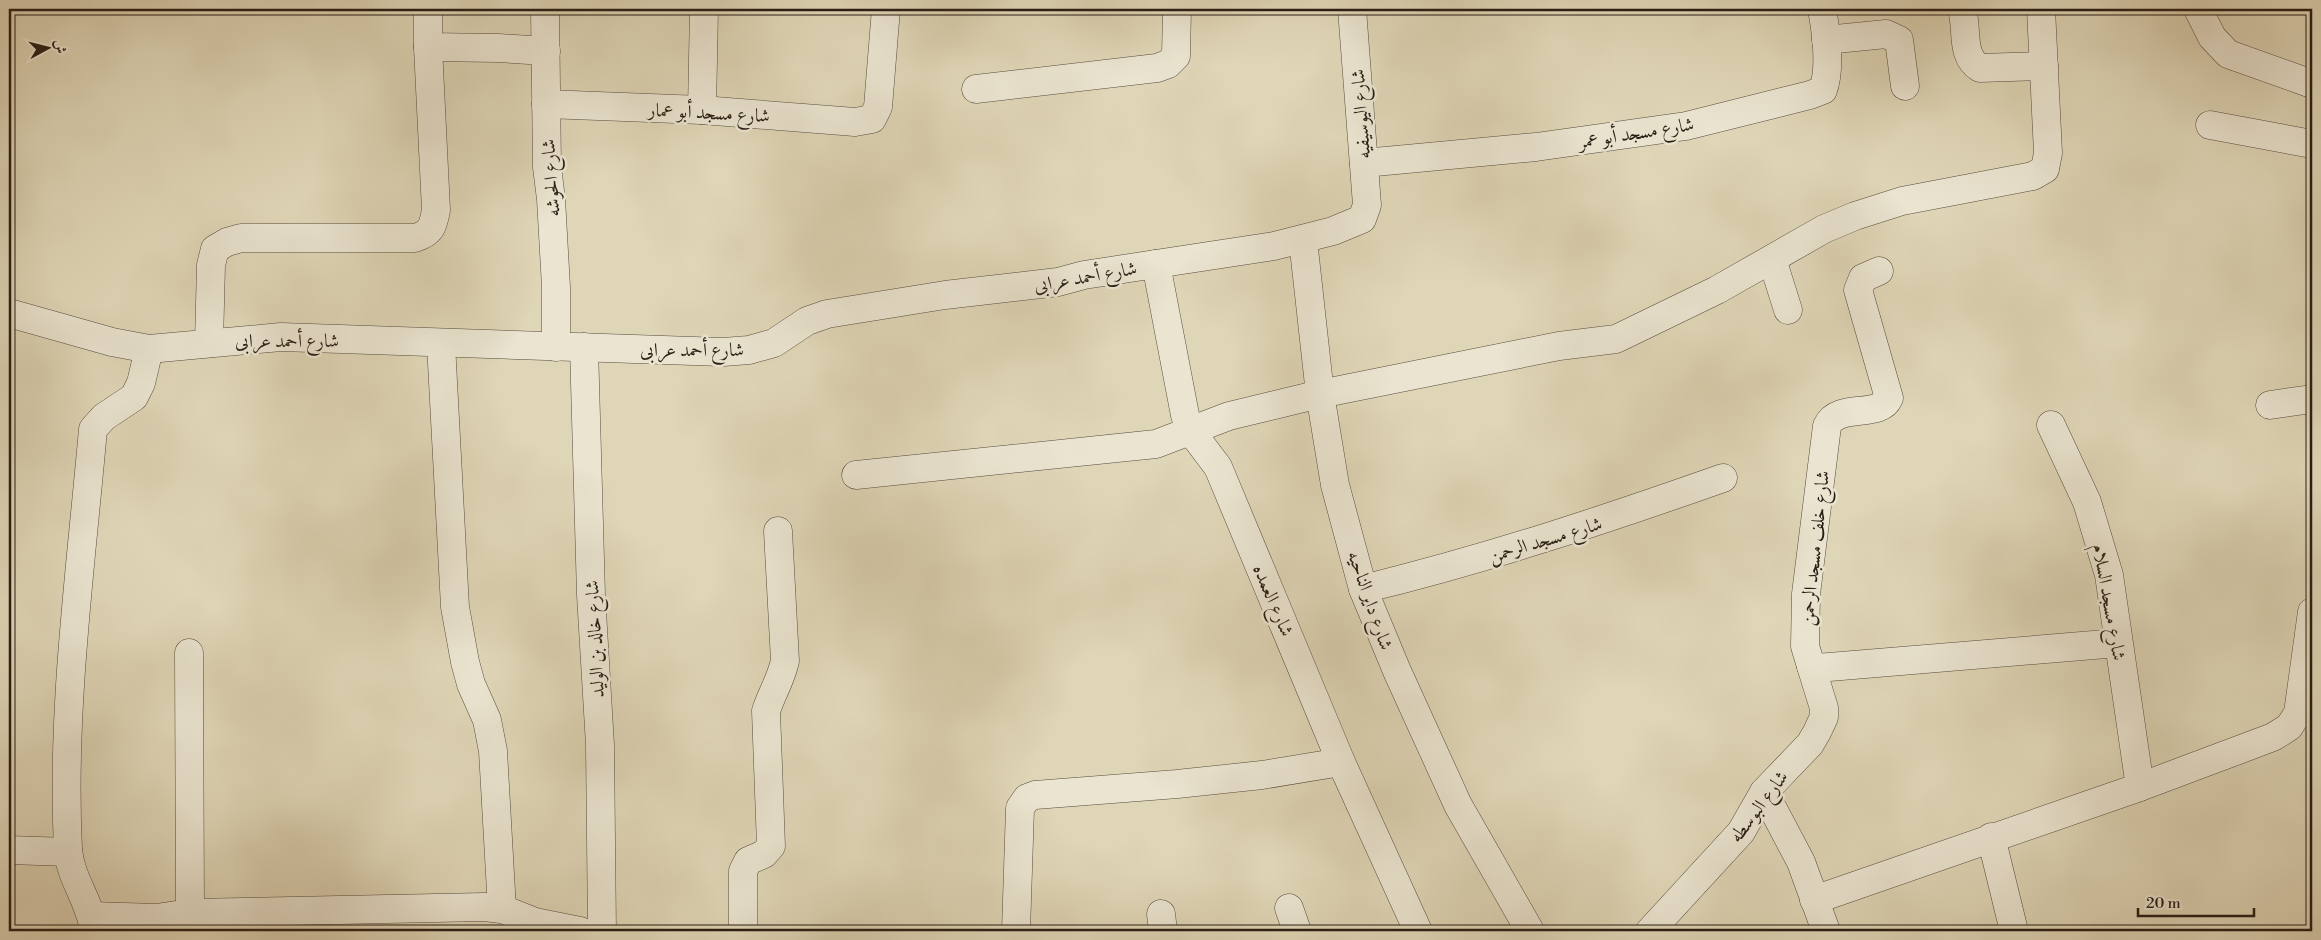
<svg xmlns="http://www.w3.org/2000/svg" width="2321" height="940" font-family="'Libre Bodoni',Amiri,serif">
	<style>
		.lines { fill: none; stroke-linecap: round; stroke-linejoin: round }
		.street-casing { stroke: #564b3e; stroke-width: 29 }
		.street { stroke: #eae4d0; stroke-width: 28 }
		.labels { text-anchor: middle; stroke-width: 5; stroke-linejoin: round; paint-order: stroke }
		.street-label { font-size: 19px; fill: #291d15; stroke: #eae4d0 }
	</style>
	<rect width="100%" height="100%" fill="#dfd6b7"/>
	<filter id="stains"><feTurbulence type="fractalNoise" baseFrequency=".004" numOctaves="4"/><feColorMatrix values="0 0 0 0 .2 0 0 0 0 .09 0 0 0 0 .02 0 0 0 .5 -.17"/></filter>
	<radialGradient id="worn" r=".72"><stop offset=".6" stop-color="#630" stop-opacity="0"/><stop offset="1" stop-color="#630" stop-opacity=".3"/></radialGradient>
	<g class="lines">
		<g class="street-casing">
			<g id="street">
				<path d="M428 9V47L498 48 546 51"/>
				<path d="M545 9 547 167 551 199 556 287V347"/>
				<path d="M1962 9C1968 29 1960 56 1980 68L2044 66"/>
				<path d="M2198 9 2212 37 2228 54 2312 84"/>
				<path d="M1826 40 1886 34 1899 40 1905 86"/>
				<path d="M976 89 1157 68 1168 64 1176 56 1177 9"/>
				<path d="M546 104 702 110 855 122 872 119 878 107 886 9"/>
				<path d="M702 110 704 9"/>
				<path d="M2210 125 2312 144"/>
				<path d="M1364 163 1536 147 1686 126 1810 95 1823 90C1831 68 1826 31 1822 9"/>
				<path d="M1303 240 1320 394 1335 485 1363 589 1397 671 1458 805 1530 931"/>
				<path d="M1772 259 1788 310"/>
				<path d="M1156 264 1185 415 1190 430 1218 467 1341 762 1418 931"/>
				<path d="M1879 271 1863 278 1858 290 1889 398C1880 419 1838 402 1827 426L1806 594 1805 646 1811 666 1817 668 2118 643"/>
				<path d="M9 313 112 342 149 349 281 337 723 352 749 350 774 343 807 321 827 314 945 295 1058 282 1084 275 1274 246 1333 231 1362 219 1367 205 1352 9"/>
				<path d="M209 343 211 265 215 249 227 242 241 238H415C431 233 433 227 436 210L428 47"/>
				<path d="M441 344 455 607 465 662 471 684 487 720 493 751 502 909"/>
				<path d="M584 347 591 595 600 745 602 931"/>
				<path d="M2270 405 2312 399"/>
				<path d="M2051 425 2087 502 2109 575 2140 787"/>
				<path d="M856 475 1156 444 1229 416 1320 394 1559 346 1616 339 1717 290 1824 229 1855 216 1902 201 2033 176 2045 169 2048 153 2041 9"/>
				<path d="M1363 589C1486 559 1604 520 1723 478"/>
				<path d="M189 653 190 913"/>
				<path d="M1764 792 1801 862 1826 931"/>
				<path d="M1991 837 2014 931"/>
				<path d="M9 850 68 852"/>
				<path d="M1814 900 2140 787 2273 737 2289 727 2298 713 2312 612"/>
				<path d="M1289 908 1297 931"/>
				<path d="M1161 914 1163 931"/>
				<path d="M92 916 156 918 190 913 484 907 502 909 535 922 580 931"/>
				<path d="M94 931C91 902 70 879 68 849 61 709 81 567 93 429L104 417 134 397 141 383 149 349"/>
				<path d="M743 931V871L748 861 764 854 771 846 766 711C772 693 781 679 785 661L778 531"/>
				<path d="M1016 931 1020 808 1027 798 1035 795 1177 784 1262 775 1341 762"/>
				<path d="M1650 931 1741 832 1764 792 1810 744 1817 732 1824 717V708L1811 666"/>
			</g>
		</g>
		<use href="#street" class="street"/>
	</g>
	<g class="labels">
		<g class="street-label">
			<text transform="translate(709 112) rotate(3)" y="7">شارع مسجد أبو عمار</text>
			<text transform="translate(1360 114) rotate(-94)" y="7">شارع اليوسيفيه</text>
			<text transform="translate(1636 132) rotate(-9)" y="7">شارع مسجد أبو عمر</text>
			<text transform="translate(550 178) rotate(-94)" y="7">شارع الحوشه</text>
			<text transform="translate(1085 276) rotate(-10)" y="7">شارع أحمد عرابى</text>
			<text x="287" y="347">شارع أحمد عرابى</text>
			<text x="692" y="356">شارع أحمد عرابى</text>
			<text transform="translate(1545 539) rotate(-17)" y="7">شارع مسجد الرحمن</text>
			<text transform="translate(1814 548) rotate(-84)" y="7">شارع خلف مسجد الرحمن</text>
			<text transform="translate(1274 600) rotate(67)" y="7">شارع العمده</text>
			<text transform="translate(1371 600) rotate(71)" y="7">شارع داير الناحيه</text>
			<text transform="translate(2110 602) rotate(80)" y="7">شارع مسجد السلام</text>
			<text transform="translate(594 639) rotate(-93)" y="7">شارع خالد بن الوليد</text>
			<text transform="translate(1758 806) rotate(-53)" y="7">شارع البوسطه</text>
		</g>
	</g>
	<rect width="2321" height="940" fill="none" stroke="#dfd6b7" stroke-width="30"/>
	<rect x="10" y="10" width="2301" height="920" fill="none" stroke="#291d15" stroke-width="2.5"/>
	<rect x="15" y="15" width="2291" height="910" fill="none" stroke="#291d15"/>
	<g transform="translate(48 48) rotate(83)" stroke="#eae4d0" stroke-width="4" paint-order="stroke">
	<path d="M0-4L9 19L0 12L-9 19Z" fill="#291d15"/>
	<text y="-8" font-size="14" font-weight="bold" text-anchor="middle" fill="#291d15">ش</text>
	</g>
	<path d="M2138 908v8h116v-8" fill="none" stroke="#291d15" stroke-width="2.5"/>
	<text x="2146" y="908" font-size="15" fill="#291d15" stroke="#eae4d0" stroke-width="4" paint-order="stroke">20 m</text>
	<rect width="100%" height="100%" filter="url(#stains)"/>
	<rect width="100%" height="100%" fill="url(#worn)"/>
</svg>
